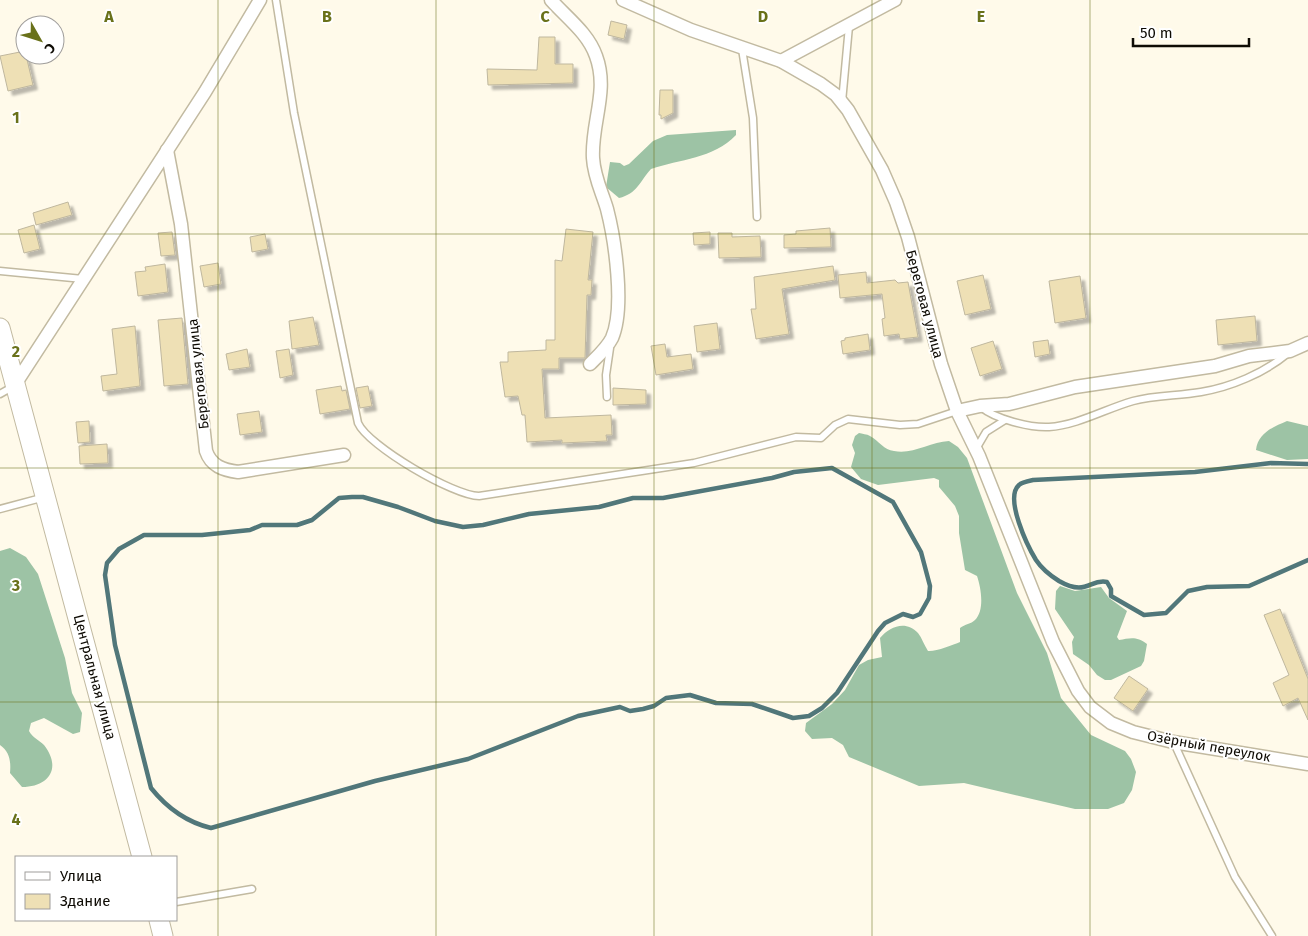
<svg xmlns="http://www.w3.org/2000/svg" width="1308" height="936" font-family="'Fira Sans',sans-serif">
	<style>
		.forest { fill: #9dc3a5 }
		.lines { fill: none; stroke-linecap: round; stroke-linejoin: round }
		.stream { stroke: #51777a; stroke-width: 4.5 }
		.building { fill: #eee0b5; stroke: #bfb79e; filter: url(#shadow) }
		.lane-casing { stroke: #c2baa1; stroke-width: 9 }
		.street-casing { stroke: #c2baa1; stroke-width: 15 }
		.secondary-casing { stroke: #c2baa1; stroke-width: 21 }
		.lane { stroke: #fff; stroke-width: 6 }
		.street { stroke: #fff; stroke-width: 12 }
		.secondary { stroke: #fff; stroke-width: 19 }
		.grid { fill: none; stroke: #69711a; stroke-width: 1; stroke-opacity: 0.55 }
		.labels { text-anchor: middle; stroke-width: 4; stroke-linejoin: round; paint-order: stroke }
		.street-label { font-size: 14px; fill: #0e0b04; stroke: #fff }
		.grid-label { font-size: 16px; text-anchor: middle; font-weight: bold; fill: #69711a; stroke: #fff; stroke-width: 4; stroke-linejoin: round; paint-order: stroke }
	</style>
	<defs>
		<filter id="shadow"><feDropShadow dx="4.5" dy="4.5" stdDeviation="1" flood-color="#0004"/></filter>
	</defs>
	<rect width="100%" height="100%" fill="#fffaea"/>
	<g class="forest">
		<path d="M736 130V135C713 159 680 159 651 169 640 181 637 194 619 198L606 187 610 162 620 163 624 166 629 164 653 141 667 135Z"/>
		<path d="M1287 421 1308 426V459L1287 460 1256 450C1258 433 1273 427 1287 421Z"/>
		<path d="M859 433C862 434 867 434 870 436 879 441 884 450 894 451 912 455 930 442 949 441L958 447 967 458 1017 593 1047 653 1061 698 1091 735 1125 751 1131 759 1136 772 1132 790 1124 803 1108 809H1075L964 783 919 786 849 757 843 745 832 738 812 739 805 731 806 723 832 704 845 690 859 665 868 660 882 657 880 638C890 626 906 620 918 633 922 638 924 645 928 651 935 652 953 645 960 642V628C965 624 971 624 975 620 985 610 981 588 977 576L965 570 959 533V516L955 506 939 487V480L934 478 878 485 861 479 851 467 855 453 852 445 855 436Z"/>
		<path d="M10 548 26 557 38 574 65 658 72 693 82 713 80 732 73 734 44 718 31 723 29 731C33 738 39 740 44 745 62 768 49 787 22 787L10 773C11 762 10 752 0 745V551Z"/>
		<path d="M1060 586 1075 591 1101 587 1109 598 1127 611 1117 637 1119 640C1130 638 1137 636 1147 644L1144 661 1141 666 1111 680H1105L1097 675 1089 665 1073 654 1072 642 1074 637 1055 609 1056 591Z"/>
	</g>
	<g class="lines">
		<g class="stream">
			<path d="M1308 464 1271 463 1195 472 1033 480C1028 481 1022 482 1019 485 1004 498 1028 547 1036 560 1042 569 1051 576 1059 581 1087 597 1090 578 1107 582L1111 589V596L1144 615 1166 613 1188 591 1207 587 1249 586 1308 560"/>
			<path d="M832 468 893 502 921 552 930 586 929 598 920 614 913 617 903 614 885 623 878 631 837 693 822 708 809 716 793 718 752 704 716 703 690 695 666 698 654 706 643 709 630 711 620 707 578 716 468 759 375 781 211 828C186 822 167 808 151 788L115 645 105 575 107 563 119 549 144 535H202L250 530 262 525H297L312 520 339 498 352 497H363L398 507 435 521 463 527 483 525 529 514 599 507 633 498H663L772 478 794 472Z"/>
		</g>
	</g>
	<g class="building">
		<path d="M611 21 627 25 624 39 608 35Z"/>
		<path d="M539 37H555V64H573V83L488 85 487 69 537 70Z"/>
		<path d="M25 51 33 85 8 91 0 56Z"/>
		<path d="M660 90H673V113L661 119V115H659Z"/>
		<path d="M68 202 72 215 36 225 33 213Z"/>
		<path d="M34 225 40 249 24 253 18 230Z"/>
		<path d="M830 228 831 247 784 248V235L796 234V231Z"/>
		<path d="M566 229 593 232 588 280H592L591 295H587L585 358H559V369H542L545 418 611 415 612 435H606L607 441 562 443V440L527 442 525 415H522L518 396 505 397 500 362H508V352L546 350V340H555V260L562 261Z"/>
		<path d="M172 232 175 255 161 256 158 233Z"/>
		<path d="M710 232V244L694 245 693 233Z"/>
		<path d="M718 233H732V237L760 236 761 257 719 258Z"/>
		<path d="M265 234 268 249 252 252 250 237Z"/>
		<path d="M218 263 221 284 204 287 200 266Z"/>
		<path d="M165 264 168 292 138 296 135 272 146 271 145 267Z"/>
		<path d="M833 266 835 280 782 289 789 334 756 339 751 309H756L754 277Z"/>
		<path d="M866 272 867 283 895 280 898 283 908 282 918 337 900 339 899 334 884 336 882 319 885 318 882 294 840 298 838 275Z"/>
		<path d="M983 275 991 309 965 315 957 281Z"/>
		<path d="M1080 276 1086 318 1055 323 1049 281Z"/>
		<path d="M1255 316 1257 341 1218 345 1216 320Z"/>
		<path d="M313 317 319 345 292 349 289 321Z"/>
		<path d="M182 318 188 384 164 386 158 320Z"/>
		<path d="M717 323 720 349 697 352 694 326Z"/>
		<path d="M135 326 140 386 103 391 101 376 117 374 112 329Z"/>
		<path d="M868 334 870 350 843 354 841 341 845 340V338Z"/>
		<path d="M1048 340 1050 354 1035 357 1033 342Z"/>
		<path d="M993 341 1002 369 980 376 971 348Z"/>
		<path d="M665 344 667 357 691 354 693 369 656 375 651 346Z"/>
		<path d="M247 349 250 367 229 370 226 354Z"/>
		<path d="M289 349 293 375 280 378 276 351Z"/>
		<path d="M341 386 342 391 346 390 350 409 320 414 316 390Z"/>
		<path d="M368 386 372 406 360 408 356 388Z"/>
		<path d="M613 388 646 390V404L613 405Z"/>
		<path d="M259 411 262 432 240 435 237 414Z"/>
		<path d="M89 421 90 442 78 443 76 422Z"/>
		<path d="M107 444 108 463 80 464 79 446Z"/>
		<path d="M1280 609 1308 679V720L1298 698 1283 706 1273 683 1289 675 1264 615Z"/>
		<path d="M1129 676 1148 689 1133 711 1114 698Z"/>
	</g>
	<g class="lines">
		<g class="lane-casing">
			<g id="lane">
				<path d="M276 0 294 113 358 423C368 446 454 496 479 496L694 463 796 437 821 438 835 425 848 419 900 425 918 424 957 411"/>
				<path d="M742 49 753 118 757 217"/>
				<path d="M842 102 849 26"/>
				<path d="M0 271 83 279"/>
				<path d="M0 394 14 386"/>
				<path d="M607 397 606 375 610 348"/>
				<path d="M981 407C995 419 1030 428 1049 427 1078 425 1105 409 1133 401 1155 395 1178 396 1201 392 1231 387 1264 373 1287 354"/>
				<path d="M976 449 986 432 1005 420"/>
				<path d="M0 509 45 497"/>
				<path d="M1174 743 1235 877 1272 936"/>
				<path d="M176 902 252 889"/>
			</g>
		</g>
		<g class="street-casing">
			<g id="street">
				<path d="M551 0C567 18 588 33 596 56 609 91 591 123 593 158 594 177 602 192 607 209 615 240 625 308 612 338 607 348 598 356 590 364"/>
				<path d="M623 0 691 30 781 61 821 84 836 95 848 110 882 170 896 202 908 237 941 364 957 411 979 456 1053 642 1078 691 1090 707 1111 723 1133 732 1173 742 1308 764"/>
				<path d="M781 61 895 0"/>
				<path d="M167 150 181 224 206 451C211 466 223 470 238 472L344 455"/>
				<path d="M14 386 205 92 260 0"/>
				<path d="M957 411 980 406 1009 404 1075 387 1215 366 1249 356 1290 351 1308 343"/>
			</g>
		</g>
		<g class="secondary-casing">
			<g id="secondary">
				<path d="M0 328 142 857"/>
				<path d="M159 920 163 936"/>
			</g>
		</g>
		<use href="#lane" class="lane"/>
		<use href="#street" class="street"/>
		<use href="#secondary" class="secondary"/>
	</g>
	<path class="grid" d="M218 0V936M436 0V936M654 0V936M872 0V936M1090 0V936M0 234H1308M0 468H1308M0 702H1308"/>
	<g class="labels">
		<g class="street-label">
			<text transform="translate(925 304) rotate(75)" y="5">Береговая улица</text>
			<text transform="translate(198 374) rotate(-96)" y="5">Береговая улица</text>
			<text transform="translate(95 677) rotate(75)" y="5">Центральная улица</text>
			<text transform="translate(1209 746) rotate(10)" y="5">Озёрный переулок</text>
		</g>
	</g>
	<g class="grid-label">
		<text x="109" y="22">A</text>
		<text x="327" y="22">B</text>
		<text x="545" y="22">C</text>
		<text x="763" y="22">D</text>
		<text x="981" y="22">E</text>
		<text x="16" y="123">1</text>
		<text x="16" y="357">2</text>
		<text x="16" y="591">3</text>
		<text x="16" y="825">4</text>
	</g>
	<rect x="15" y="856" width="162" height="65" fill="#ffffff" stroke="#9f9d9b"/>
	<rect x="25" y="872" width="25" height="8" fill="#ffffff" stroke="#9f9d9b"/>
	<text x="60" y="881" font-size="15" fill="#0e0b04">Улица</text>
	<rect x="25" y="894" width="25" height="15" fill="#eee0b5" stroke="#9f9d9b"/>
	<text x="60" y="906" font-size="15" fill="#0e0b04">Здание</text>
	<g transform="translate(40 40) rotate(129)"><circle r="24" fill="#ffffff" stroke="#9f9d9b"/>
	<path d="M0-4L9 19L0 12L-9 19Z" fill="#69711a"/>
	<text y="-8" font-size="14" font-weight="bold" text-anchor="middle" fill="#0e0b04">С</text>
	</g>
	<path d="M1133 38v8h116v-8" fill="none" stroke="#0e0b04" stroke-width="2.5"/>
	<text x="1140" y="38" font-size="15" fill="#0e0b04" stroke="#ffffff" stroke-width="4" paint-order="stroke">50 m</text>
</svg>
